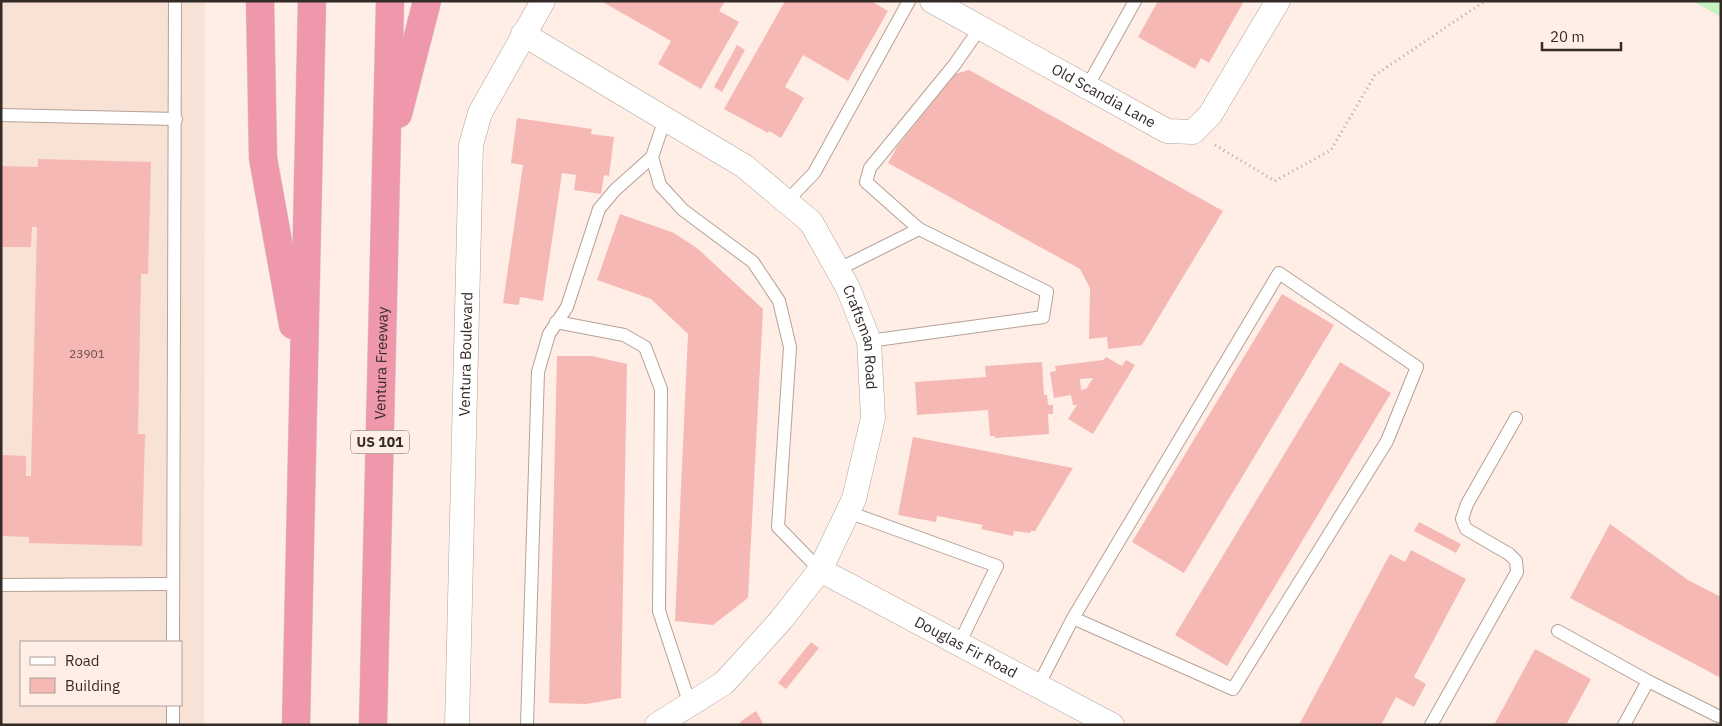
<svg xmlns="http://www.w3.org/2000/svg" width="1722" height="726" font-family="'IBM Plex Sans',sans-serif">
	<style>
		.built { fill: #f8e1d5; fill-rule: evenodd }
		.green { fill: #c7f1c0 }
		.building { fill: #f6b8b5; fill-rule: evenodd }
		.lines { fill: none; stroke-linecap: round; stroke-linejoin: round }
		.service-casing { stroke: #b5a297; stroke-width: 14 }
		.minor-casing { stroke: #b5a297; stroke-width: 25 }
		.motorway-casing { stroke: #d6d5d4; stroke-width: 29 }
		.path { stroke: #b5a7a0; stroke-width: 3; stroke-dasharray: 1 4; stroke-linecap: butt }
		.service { stroke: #fff; stroke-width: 12 }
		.minor { stroke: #fff; stroke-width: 24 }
		.motorway { stroke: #ef98ab; stroke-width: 28 }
		.labels { text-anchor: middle; stroke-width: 4; stroke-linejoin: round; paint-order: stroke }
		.number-label { font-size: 12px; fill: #644e4a }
		.shield { fill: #ffeee5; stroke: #706660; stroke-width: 1 }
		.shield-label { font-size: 14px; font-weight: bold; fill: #332b27 }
		.street-label { font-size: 15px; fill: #332b27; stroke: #ffeee5 }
	</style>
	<rect width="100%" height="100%" fill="#ffeee5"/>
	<path class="built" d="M1 1H205L204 725H1ZM21 642H181V705H21Z"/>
	<path class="green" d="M1693 1H1721V17Z"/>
	<g class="building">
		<path d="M601 1H725L719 11 739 22 701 89 658 64 671 41Z"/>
		<path d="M785 1H871L888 11 848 81 803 55 785 87 804 98 781 138 769 131 768 133 724 109Z"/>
		<path d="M1158 1H1244L1209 63 1201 58 1195 69 1138 37Z"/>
		<path d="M737 45 745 50 722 92 714 87Z"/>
		<path d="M969 70 1223 211 1142 345 1108 349 1107 337 1089 339 1090 288 1080 269 888 163 897 147 955 74Z"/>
		<path d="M517 118 592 129 591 134 614 137 609 176 604 175 601 194 574 190 576 175 562 173 543 301 520 297 519 305 503 303 523 165 511 163Z"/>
		<path d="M38 159 151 162 148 274H141L138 434H145L142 546 29 543V537L1 536V455L26 456V476H31L37 227H32L31 247H1V166L38 167Z"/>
		<path d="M620 214 674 233 698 249 763 309 748 598 713 625 675 621 688 334 651 299 597 280Z"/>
		<path d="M1282 294 1334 325 1184 573 1132 542Z"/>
		<path d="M557 356H592L627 364 621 698 586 704 549 703Z"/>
		<path d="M1106 357 1122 366 1126 360 1135 365 1093 434 1068 419 1077 405H1073L1071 395 1054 398 1050 372 1056 371 1055 366 1103 360ZM1093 378 1086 389 1081 390 1080 379Z"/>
		<path d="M1042 362 1044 395H1047L1048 405H1053V414H1048L1049 434 995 438V436H990L988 410 917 415 915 382 986 377 985 366Z"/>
		<path d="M1340 362 1391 393 1227 666 1175 635Z"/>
		<path d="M913 437 1073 468 1035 531H1031L1030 533 1014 531 1013 536 981 529 983 525 937 516 936 522 898 515Z"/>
		<path d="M1419 522 1461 544 1456 553 1414 531Z"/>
		<path d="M1610 524 1688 580 1721 597V678L1570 598Z"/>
		<path d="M1411 550 1466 579 1414 677 1426 684 1414 707 1396 697 1381 725H1299L1390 554 1405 562Z"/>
		<path d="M811 642 819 648 786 689 778 683Z"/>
		<path d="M1535 649 1591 679 1566 725H1494Z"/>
		<path d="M756 711 764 725H741L740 722Z"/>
	</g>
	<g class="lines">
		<g class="service-casing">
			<g id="service">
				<path d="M1087 87 1135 1"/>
				<path d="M1 115 176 119"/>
				<path d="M665 119 652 157 660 185 683 210 753 262 779 301 790 347 778 527 820 570"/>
				<path d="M787 201 814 173 909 1"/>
				<path d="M919 229 866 182 870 168 955 64 980 28"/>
				<path d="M837 270 919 229 1047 292 1043 317 869 341"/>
				<path d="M556 322 624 335 645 347 661 389 659 611 690 705"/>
				<path d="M848 512 997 566 959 644"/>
				<path d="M1 585 172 584"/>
				<path d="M1558 631 1648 681 1624 725"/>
				<path d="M173 642 175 1"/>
				<path d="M1648 681 1718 716"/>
				<path d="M1038 686 1073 618 1279 273 1417 367 1387 441 1233 689 1073 618"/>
				<path d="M173 725V705"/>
				<path d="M527 725 538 372 549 334 567 307 599 209 615 190 652 157"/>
				<path d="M1431 725 1517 572 1516 561 1509 554 1466 529 1462 519 1467 504 1516 418"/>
			</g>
		</g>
		<g class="minor-casing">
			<g id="minor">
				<path id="s1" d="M932 1 1167 131 1193 132 1210 115 1278 1"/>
				<path id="s2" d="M523 34 744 166 811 222 848 288 869 341 873 418 854 499 820 570 781 620 724 683 657 725"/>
				<path id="s3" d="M820 570 1112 725"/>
				<path id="s4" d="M457 725 471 145 480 113 543 1"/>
			</g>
		</g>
		<g class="motorway-casing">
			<g id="motorway">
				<path d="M260 1 263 158 293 325"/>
				<path d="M398 114 427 1"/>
				<path d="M296 725 312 1"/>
				<path id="s5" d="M373 725 390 1"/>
			</g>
		</g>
		<path class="path" d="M1215 145 1275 181 1331 150 1375 75 1485 1"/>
		<use href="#service" class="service"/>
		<use href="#minor" class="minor"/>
		<use href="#motorway" class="motorway"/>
	</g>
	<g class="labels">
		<g class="number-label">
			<text x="87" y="358">23901</text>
		</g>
		<rect class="shield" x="351" y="430.5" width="58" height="23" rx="4"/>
		<g class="shield-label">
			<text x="380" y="447">US 101</text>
		</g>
		<g class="street-label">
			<text dy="5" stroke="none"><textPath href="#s1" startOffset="196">Old Scandia Lane</textPath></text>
			<text dy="5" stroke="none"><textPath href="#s2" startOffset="472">Craftsman Road</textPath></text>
			<text dy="5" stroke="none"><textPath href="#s4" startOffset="371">Ventura Boulevard</textPath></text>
			<text dy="5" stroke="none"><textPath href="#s5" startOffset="362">Ventura Freeway</textPath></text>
			<text dy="5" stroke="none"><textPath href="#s3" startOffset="165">Douglas Fir Road</textPath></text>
		</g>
	</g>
	<rect width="1722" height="726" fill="none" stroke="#332b27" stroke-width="5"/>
	<rect x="20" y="641" width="162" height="65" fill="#ffeee5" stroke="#ada099"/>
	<rect x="30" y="657" width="25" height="8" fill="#ffffff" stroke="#ada099"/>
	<text x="65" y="666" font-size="15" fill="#332b27">Road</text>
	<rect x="30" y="678" width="25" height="15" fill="#f6b8b5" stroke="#ada099"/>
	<text x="65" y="691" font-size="15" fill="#332b27">Building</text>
	<path d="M1542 42v8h79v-8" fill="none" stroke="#332b27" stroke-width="2.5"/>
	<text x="1550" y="42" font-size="15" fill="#332b27" stroke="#ffeee5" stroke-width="4" paint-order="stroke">20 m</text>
</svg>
